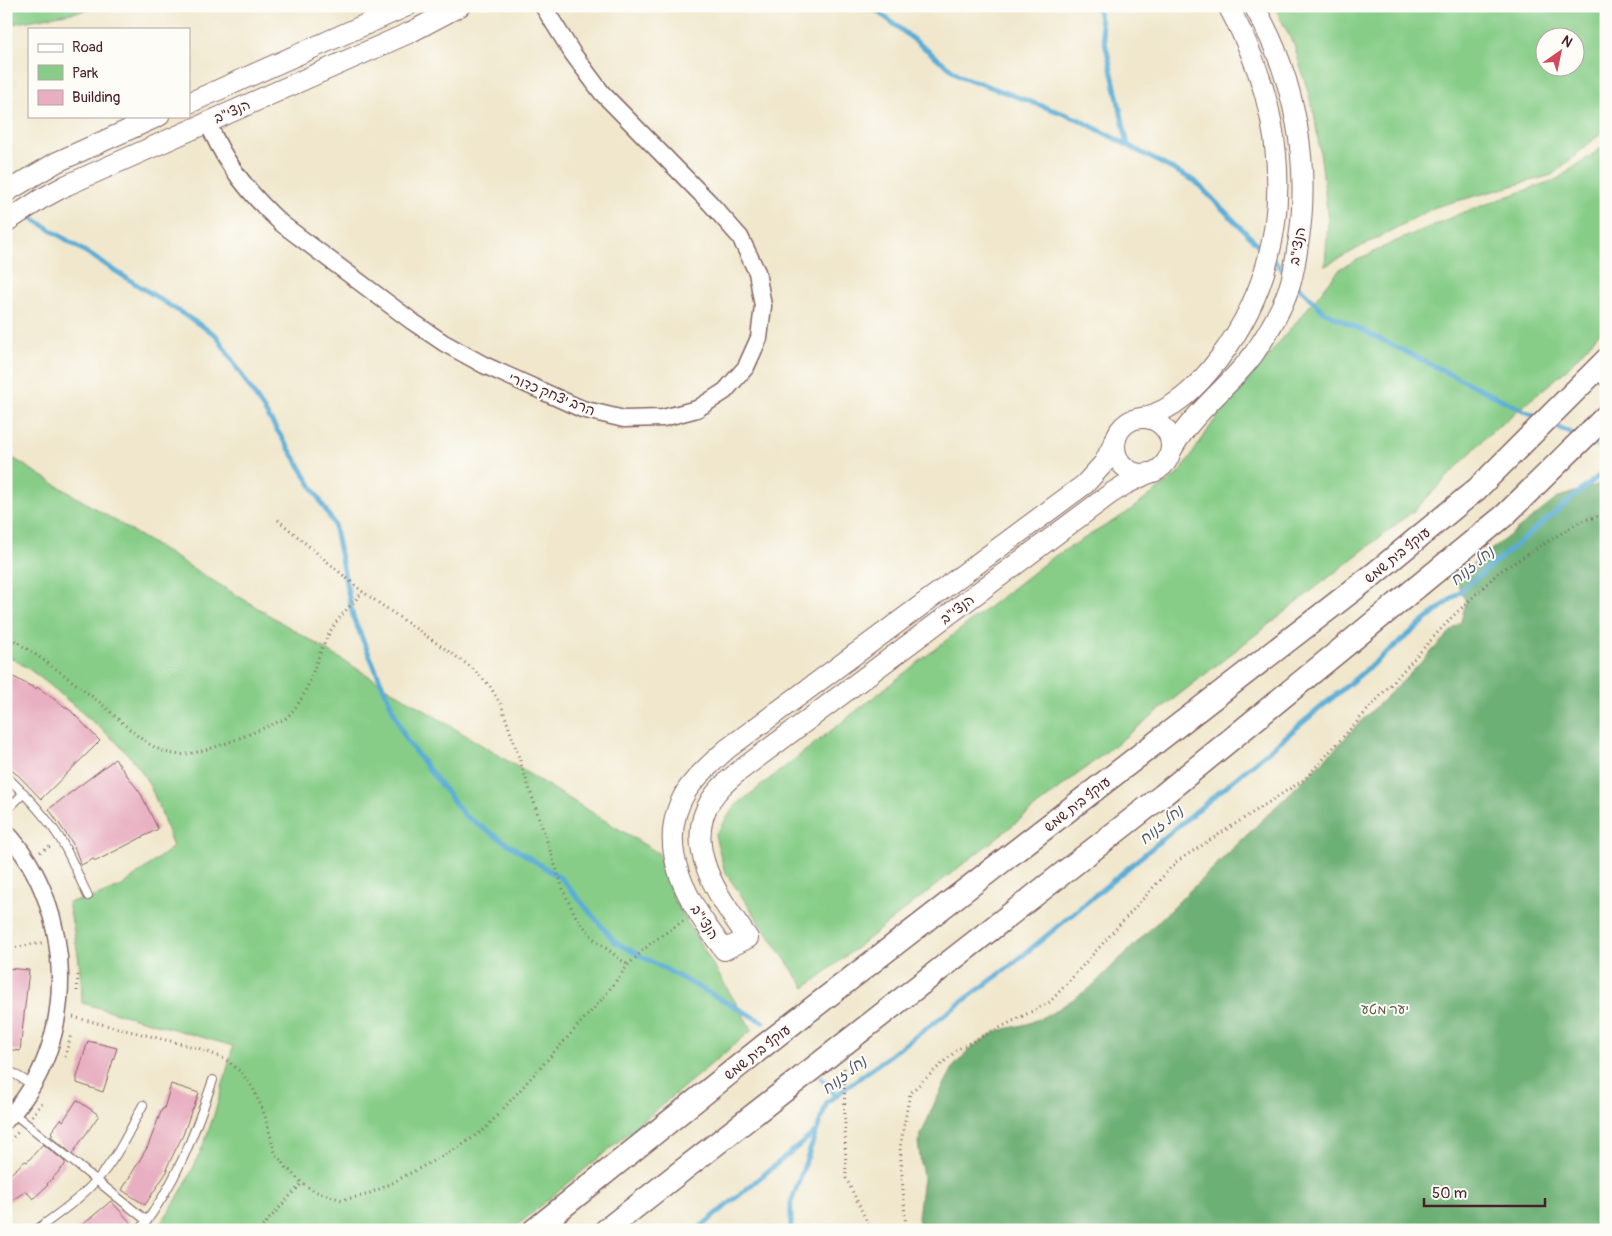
<svg xmlns="http://www.w3.org/2000/svg" width="1612" height="1236" font-family="Pangolin,'Playpen Sans Hebrew',sans-serif">
	<style>
		.green { fill: #87cd88; stroke: #68765a; fill-rule: evenodd }
		.forest { fill: #6db074; stroke: #5c6850 }
		.lines { fill: none; stroke-linecap: round; stroke-linejoin: round }
		.stream { stroke: #5aadd6; stroke-width: 5 }
		.building { fill: #e8aec1 }
		.service-casing { stroke: #846563; stroke-width: 10 }
		.minor-casing { stroke: #846563; stroke-width: 19 }
		.tertiary-casing { stroke: #846563; stroke-width: 22 }
		.secondary-casing { stroke: #846563; stroke-width: 25 }
		.path { stroke: #846563; stroke-width: 3; stroke-dasharray: 1 4; stroke-linecap: butt }
		.service { stroke: #fff; stroke-width: 8 }
		.minor { stroke: #fff; stroke-width: 16 }
		.tertiary { stroke: #fff; stroke-width: 20 }
		.secondary { stroke: #fff; stroke-width: 22 }
		.labels { text-anchor: middle; stroke-width: 4; stroke-linejoin: round; paint-order: stroke }
		.street-label { font-size: 14px; fill: #4a1f2b; stroke: #fdfcf7 }
		.park-label { font-size: 14px; fill: #5f5c4c; stroke: #fdfcf7 }
		.water-label { font-size: 15px; font-style: italic; fill: #50586f; stroke: #fdfcf7 }
	</style>
	<rect width="100%" height="100%" fill="#fdfcf7"/>
	<filter id="ink" filterUnits="userSpaceOnUse"><feTurbulence type="fractalNoise" baseFrequency=".02" numOctaves="2"/><feDisplacementMap in="SourceGraphic" scale="10" xChannelSelector="R" yChannelSelector="G"/><feConvolveMatrix kernelMatrix="1 2 1 2 8 2 1 2 1" color-interpolation-filters="sRGB"/></filter>
	<filter id="wash" filterUnits="userSpaceOnUse"><feTurbulence type="fractalNoise" baseFrequency=".0096" numOctaves="4" result="noise"/><feDisplacementMap in="SourceGraphic" scale="20" xChannelSelector="R" yChannelSelector="G"/><feGaussianBlur stdDeviation="1.12" result="paint"/><feColorMatrix in="noise" values="0 0 0 0 0 0 0 0 0 0 0 0 0 0 0 0 0 1.4 0 .05"/><feComposite in="paint" operator="in"/></filter>
	<g filter="url(#wash)">
		<rect width="100%" height="100%" fill="#f0e7cc"/>
		<g class="green">
			<path d="M6 6H109L6 25Z"/>
			<path d="M1274 6H1606V129L1552 175 1435 207 1325 266 1328 220 1322 166 1314 112 1294 45ZM1544 38H1574V68H1544Z"/>
			<path d="M1606 145V325L1565 371 1488 435 1417 508 805 988 725 872 715 835 735 806 1050 559 1125 514 1179 474 1214 421 1341 268 1394 242 1459 214 1557 179Z"/>
			<path d="M6 454 658 853 674 900 752 1030 512 1230H156C199 1172 216 1115 233 1046L82 1003C82 969 75 936 68 902L89 899 122 886 173 847C165 824 158 800 146 779 130 751 104 731 80 711 56 690 34 670 6 655Z"/>
		</g>
		<path class="forest" d="M1606 482V1230H920L918 1217 923 1178 918 1142 934 1104 954 1066 972 1047 997 1031 1027 1024 1052 1013 1090 988 1334 750 1361 721 1403 681 1461 621 1466 602 1455 578 1559 497Z"/>
		<g class="lines">
			<g class="stream">
				<path d="M871 6 960 76 1078 119 1195 181 1264 251"/>
				<path d="M1097 6 1128 145"/>
				<path d="M6 202 16 208"/>
				<path d="M26 214 216 335 293 455 334 524 353 617 406 740 465 816 562 879 615 942 763 1022"/>
				<path d="M1272 259 1287 274"/>
				<path d="M1296 284 1323 311 1539 418"/>
				<path d="M1551 424 1577 436"/>
				<path d="M1587 441 1606 451"/>
				<path d="M821 1078 836 1095"/>
				<path d="M697 1230 814 1133"/>
				<path d="M791 1230V1203L827 1102 1009 967 1606 470"/>
			</g>
		</g>
		<g id="blocks">
			<g class="building">
				<path d="M6 673 36 689 37 687 71 711 100 741 41 799 19 776 6 766Z"/>
				<path d="M115 759 141 794 158 829 96 861 93 859 81 865 73 844 49 809Z"/>
				<path d="M6 968 29 970 20 1051 6 1049Z"/>
				<path d="M88 1041 117 1048 103 1092 77 1083V1077Z"/>
				<path d="M171 1084 199 1093 193 1109H192L183 1135 166 1169 168 1170 145 1205 122 1190 148 1146 162 1109H164Z"/>
				<path d="M77 1100 99 1115 72 1154 51 1136 53 1134 51 1132 61 1119 63 1121Z"/>
				<path d="M43 1144 65 1162V1165L47 1184 48 1185 33 1199 26 1191 6 1204V1178L25 1161 27 1162Z"/>
				<path d="M111 1201 131 1223 123 1230H76Z"/>
			</g>
		</g>
	</g>
	<g filter="url(#ink)">
		<use href="#blocks" fill-opacity="0" stroke="#846563" stroke-width="1"/>
		<g class="lines">
			<g class="service-casing">
				<g id="service">
					<path d="M1597 372 1606 384"/>
					<path d="M6 776C25 794 43 813 57 834 70 853 78 876 88 896"/>
					<path d="M6 811 24 793"/>
					<path d="M6 1069 33 1085"/>
					<path d="M13 1113 147 1221"/>
					<path d="M36 1230C64 1210 94 1189 113 1159 125 1142 133 1123 143 1105"/>
					<path d="M140 1230C176 1184 194 1135 213 1080"/>
				</g>
			</g>
			<g class="minor-casing">
				<g id="minor">
					<path d="M208 122C223 161 251 196 282 224L413 322 444 343 484 365 582 409 624 419 663 418 697 409 725 391 746 367 759 338 763 306 757 272 740 237 710 203 602 93 573 54 543 6"/>
					<path d="M6 832C76 908 80 1046 6 1120"/>
				</g>
			</g>
			<g class="tertiary-casing">
				<g id="tertiary">
					<path d="M189 103 407 6"/>
					<path d="M6 192 57 162 159 116"/>
					<path d="M6 222 41 199 67 185 411 32 460 6"/>
					<path d="M1142 418C1175 410 1198 386 1218 360 1300 253 1291 119 1228 6"/>
					<circle cx="1143" cy="446" r="28"/>
					<path d="M1116 439 1104 463 1085 484 727 749C713 762 698 774 687 790 651 847 690 904 724 950L748 938C721 900 681 847 711 800 718 789 728 780 738 772L1110 494 1126 484 1149 473"/>
					<path d="M1170 453C1188 417 1228 388 1253 355 1267 335 1281 311 1289 288 1293 277 1295 263 1297 251 1312 169 1296 79 1254 6"/>
				</g>
			</g>
			<g class="secondary-casing">
				<g id="secondary">
					<path d="M534 1230 766 1044 1374 574 1477 489 1606 360"/>
					<path d="M606 1230 1163 795 1505 515 1606 416"/>
				</g>
			</g>
			<g class="path">
				<path d="M278 520 363 592 471 667 490 686 502 707 564 892 576 917 594 939 628 965"/>
				<path d="M6 635C39 656 69 678 99 702 121 720 144 748 173 754 198 759 260 729 285 719 312 694 312 664 329 634 338 617 351 605 363 592"/>
				<path d="M40 852 51 846"/>
				<path d="M6 949 42 943"/>
				<path d="M77 991 78 975"/>
				<path d="M73 1017 198 1048 225 1059 241 1072 253 1088 265 1116 275 1153 286 1167 302 1183 314 1191 342 1200 366 1195 390 1184 459 1147 485 1129 603 998 628 965 650 944 683 921"/>
				<path d="M65 1057 71 1034"/>
				<path d="M844 1068 846 1178 871 1230"/>
				<path d="M32 1116 42 1103"/>
				<path d="M6 1144 18 1132"/>
				<path d="M259 1230 302 1183"/>
				<path d="M906 1230 900 1148 910 1093 958 1049 1050 1002 1176 862 1305 779 1451 618 1499 572 1581 521 1606 514"/>
			</g>
			<use href="#service" class="service"/>
			<use href="#minor" class="minor"/>
			<use href="#tertiary" class="tertiary"/>
			<use href="#secondary" class="secondary"/>
		</g>
	</g>
	<g class="labels">
		<g class="street-label">
			<text transform="translate(232 111) rotate(-24)" y="5">הנצי"ב</text>
			<text transform="translate(1297 246) rotate(-80)" y="5">הנצי"ב</text>
			<text transform="translate(552 394) rotate(22)" y="5">הרב יצחק כדורי</text>
			<text transform="translate(1397 555) rotate(-39)" y="5">עוקף בית שמש</text>
			<text transform="translate(957 609) rotate(-37)" y="5">הנצי"ב</text>
			<text transform="translate(1077 804) rotate(-38)" y="5">עוקף בית שמש</text>
			<text transform="translate(705 922) rotate(57)" y="5">הנצי"ב</text>
			<text transform="translate(757 1052) rotate(-38)" y="5">עוקף בית שמש</text>
		</g>
		<g class="park-label">
			<text x="1385" y="1014">יער מטע</text>
		</g>
		<g class="water-label">
			<text transform="translate(1472 566) rotate(-40)" y="5">נחל זנוח</text>
			<text transform="translate(1161 825) rotate(-40)" y="5">נחל זנוח</text>
			<text transform="translate(844 1075) rotate(-38)" y="5">נחל זנוח</text>
		</g>
	</g>
	<rect width="1612" height="1236" fill="none" stroke="#fdfcf7" stroke-width="25"/>
	<rect x="28" y="28" width="162" height="90" fill="#fdfcf7" stroke="#b5a4a5"/>
	<rect x="38" y="44" width="25" height="8" fill="#ffffff" stroke="#b5a4a5"/>
	<text x="72" y="52" font-size="15" fill="#4a1f2b">Road</text>
	<rect x="38" y="65" width="25" height="15" fill="#87cd88" stroke="#b5a4a5"/>
	<text x="72" y="78" font-size="15" fill="#4a1f2b">Park</text>
	<rect x="38" y="90" width="25" height="15" fill="#e8aec1" stroke="#b5a4a5"/>
	<text x="72" y="102" font-size="15" fill="#4a1f2b">Building</text>
	<g transform="translate(1560 52) rotate(33)"><circle r="24" fill="#fdfcf7" stroke="#b5a4a5"/>
	<path d="M0-4L9 19L0 12L-9 19Z" fill="#d1495b"/>
	<text y="-8" font-size="14" font-weight="bold" text-anchor="middle" fill="#4a1f2b">N</text>
	</g>
	<path d="M1424 1198v8h121v-8" fill="none" stroke="#4a1f2b" stroke-width="2.5"/>
	<text x="1432" y="1198" font-size="15" fill="#4a1f2b" stroke="#fdfcf7" stroke-width="4" paint-order="stroke">50 m</text>
</svg>
